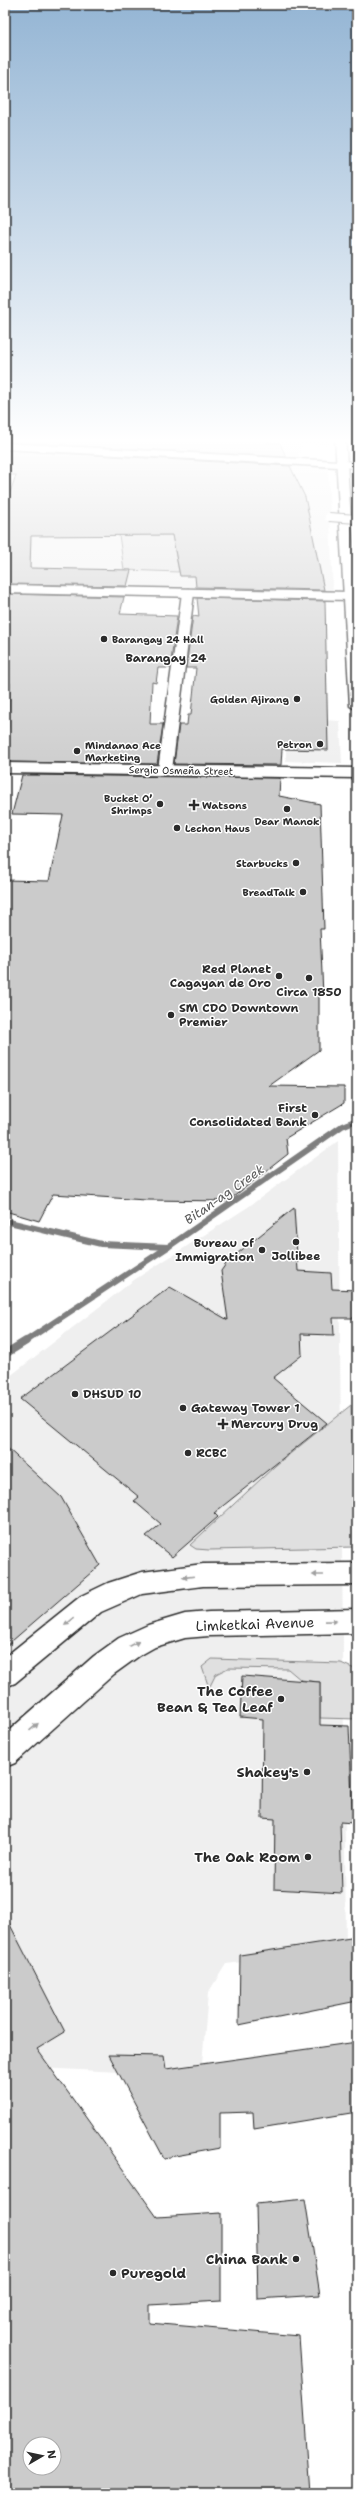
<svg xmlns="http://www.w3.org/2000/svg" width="362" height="2498" font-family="'Shantell Sans',sans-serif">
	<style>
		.built { fill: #efefef }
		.green { fill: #e0e0e0; stroke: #868686 }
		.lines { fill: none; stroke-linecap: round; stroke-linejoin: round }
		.stream-far1 { stroke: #7e7e7e; stroke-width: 6 }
		.stream { stroke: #7e7e7e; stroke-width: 8 }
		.building { fill: #cbcbcb; stroke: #2b2b2b; fill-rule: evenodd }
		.minor-casing { stroke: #2b2b2b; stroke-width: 3 }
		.tertiary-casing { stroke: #2b2b2b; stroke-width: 3 }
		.secondary-casing { stroke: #2b2b2b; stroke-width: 3 }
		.trunk-casing { stroke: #2b2b2b; stroke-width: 3 }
		.minor { fill: #fff; fill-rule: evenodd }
		.tertiary { fill: #fff; fill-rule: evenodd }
		.secondary { fill: #fff; fill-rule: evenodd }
		.trunk { fill: #fff; fill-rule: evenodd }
		.pedestrian-bridge-casing { stroke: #2b2b2b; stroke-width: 10; stroke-linecap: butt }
		.pedestrian-bridge { stroke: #fff; stroke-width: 8 }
		.oneway { fill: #a0a0a0 }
		.poi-dot { fill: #2b2b2b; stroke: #fff; stroke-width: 1.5 }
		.labels { text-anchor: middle; stroke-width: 3; stroke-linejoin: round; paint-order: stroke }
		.far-poi-label { font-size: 10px; font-weight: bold; fill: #2b2b2b; stroke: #fff; text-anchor: end }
		.far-street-label { font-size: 10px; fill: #2b2b2b; stroke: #fff }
		.far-quarter-label { font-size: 12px; font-weight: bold; fill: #2b2b2b; stroke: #fff }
		.poi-label { font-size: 12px; font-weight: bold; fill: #2b2b2b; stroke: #fff; text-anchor: start }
		.water-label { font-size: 13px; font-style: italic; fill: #5c5c5c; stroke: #fff }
		.near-street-label { font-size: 14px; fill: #2b2b2b; stroke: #fff }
		.near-poi-label { font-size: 14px; font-weight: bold; fill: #2b2b2b; stroke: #fff; text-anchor: end }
	</style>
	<rect width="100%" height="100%" fill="#fff"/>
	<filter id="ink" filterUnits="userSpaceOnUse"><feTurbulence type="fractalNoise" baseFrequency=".025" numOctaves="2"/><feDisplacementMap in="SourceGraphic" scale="8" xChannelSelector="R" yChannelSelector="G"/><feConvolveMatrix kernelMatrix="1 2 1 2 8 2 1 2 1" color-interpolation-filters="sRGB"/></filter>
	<g filter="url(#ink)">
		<g class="built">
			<path d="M125 437H328L329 445 301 444 298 461 113 446Z"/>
			<path d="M30 451 110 460 328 467 333 594 5 586V493Z"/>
			<path d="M286 718 340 721 342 763 286 761Z"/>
			<path d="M338 1141 346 1950 226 1964 208 1993 201 2076 39 2068 5 2089V1380L134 1280 248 1207Z"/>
		</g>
		<g class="green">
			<path d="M119 535H172L179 572 124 570Z"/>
			<path d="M351 1405 355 1547 209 1550 196 1549 190 1545 276 1465Z"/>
			<path d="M212 1659 341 1663 357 1670V1719L320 1718V1682L301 1680 288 1669 228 1668 216 1674 209 1688 202 1667Z"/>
		</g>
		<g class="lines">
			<g class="stream-far1">
				<path d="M5 1221 101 1244 168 1247"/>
				<path d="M24 1342 168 1247 342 1126 357 1120"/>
			</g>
			<path class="stream" d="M5 1354 26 1341"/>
		</g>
		<g class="building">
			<path d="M5 437H273L267 443H280L286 457 5 442Z"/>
			<path d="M5 450 290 466 305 497 324 590 196 587 195 576H180L172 535 31 536 30 568 131 570 127 586 5 584V507L16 475H5Z"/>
			<path d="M5 594 124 597 120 614 177 616 170 668H158L156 683 152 682 150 724H163L157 764 5 762V728H8L10 683H5Z"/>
			<path d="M197 598 325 601 328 750 282 749 281 765 174 764 179 725H187L188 715H191L196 668H186L193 616 199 617Z"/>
			<path d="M22 775 280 778 279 796 320 804 324 929H320L323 995H319V1050L269 1086 344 1087V1103L286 1138 288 1154 228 1201 146 1200 53 1194 39 1221 5 1211V880L49 881 63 815 12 814Z"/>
			<path d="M294 1208 298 1271 331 1273 332 1289 357 1290V1318H333L334 1335 301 1334 302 1355 273 1378 327 1423 214 1513 218 1517 172 1557 146 1536 161 1524 134 1501 139 1497 20 1399 170 1287 228 1320 221 1271 228 1261Z"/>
			<path d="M5 1446 61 1497 100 1565 5 1647Z"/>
			<path d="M242 1676 320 1682V1725L349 1726 353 1823 340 1822 342 1893 274 1889 275 1819 262 1818 263 1719 240 1717Z"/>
			<path d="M5 1915 65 2032 37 2049 157 2217 221 2213V2301L149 2305V2323L299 2336 310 2493H5ZM30 2444H54V2468H30Z"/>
			<path d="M357 1937V2001L239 2025 240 1955Z"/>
			<path d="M357 2042V2112L254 2129 253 2112 220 2113V2148L164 2158 109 2055 164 2056 166 2069Z"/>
			<path d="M305 2199 320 2295 258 2299 256 2204Z"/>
		</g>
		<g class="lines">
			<g class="minor-casing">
				<path id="minor" d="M188 589 194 593 172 770 165 774 158 770 182 593Z"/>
			</g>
			<g class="tertiary-casing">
				<g id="tertiary">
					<path d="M5 585 350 592 356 596 350 600 5 593Z"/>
					<path d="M357 1563V1585L203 1586 142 1594 101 1612 15 1683 5 1687V1657L81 1596 108 1583 142 1572 203 1564Z"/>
					<path d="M357 1609V1633L209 1636 185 1638 155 1647 139 1656 114 1674 15 1763 5 1767V1734L94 1656 119 1638 148 1625 185 1614 209 1612Z"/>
				</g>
			</g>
			<g class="secondary-casing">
				<g id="secondary">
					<path d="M5 443 357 462V468L5 449Z"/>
					<path d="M5 763 357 768V778L5 773Z"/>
				</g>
			</g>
			<g class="trunk-casing">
				<path id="trunk" d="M335 437H345L357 604V710L350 706Z"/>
			</g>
			<use href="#minor" class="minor"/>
			<use href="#tertiary" class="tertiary"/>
			<use href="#secondary" class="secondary"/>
			<use href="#trunk" class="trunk"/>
			<g class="pedestrian-bridge-casing">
				<path id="pedestrian-bridge" d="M329 517 357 519"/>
			</g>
			<use href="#pedestrian-bridge" class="pedestrian-bridge"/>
		</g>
		<defs><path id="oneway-solid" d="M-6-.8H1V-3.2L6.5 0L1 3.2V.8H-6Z"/></defs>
		<g class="oneway">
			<use href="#oneway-solid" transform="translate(318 1575) rotate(180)"/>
			<use href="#oneway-solid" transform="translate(188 1577) rotate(173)"/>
			<use href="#oneway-solid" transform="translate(331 1621) rotate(-1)"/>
			<use href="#oneway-solid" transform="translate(69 1622) rotate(141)"/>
			<use href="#oneway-solid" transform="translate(134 1644) rotate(-28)"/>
			<use href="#oneway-solid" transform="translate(34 1727) rotate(-41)"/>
		</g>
	</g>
	<linearGradient id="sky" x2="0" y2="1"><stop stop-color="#94b5d4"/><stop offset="0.56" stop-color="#fff"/><stop offset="1" stop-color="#fff" stop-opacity="0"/></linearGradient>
	<rect width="362" height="787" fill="url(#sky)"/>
	<g class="poi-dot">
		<circle cx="104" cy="639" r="4"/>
		<circle cx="297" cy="699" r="4"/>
		<circle cx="320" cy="744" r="4"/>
		<circle cx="77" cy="751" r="4"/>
		<circle cx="160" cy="804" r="4"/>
		<path d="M192 799h4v4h4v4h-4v4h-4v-4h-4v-4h4z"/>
		<circle cx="287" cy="809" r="4"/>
		<circle cx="177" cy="828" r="4"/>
		<circle cx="296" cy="863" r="4"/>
		<circle cx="303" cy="892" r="4"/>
		<circle cx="279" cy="976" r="4"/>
		<circle cx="309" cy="978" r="4"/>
		<circle cx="171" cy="1015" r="4"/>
		<circle cx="315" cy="1115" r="4"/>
		<circle cx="296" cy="1242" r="4"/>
		<circle cx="262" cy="1250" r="4"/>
		<circle cx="75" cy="1394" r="4"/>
		<circle cx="183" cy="1408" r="4"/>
		<path d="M221 1418h4v4h4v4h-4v4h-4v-4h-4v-4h4z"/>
		<circle cx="188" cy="1453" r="4"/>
		<circle cx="281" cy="1699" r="4"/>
		<circle cx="307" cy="1772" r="4"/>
		<circle cx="308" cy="1857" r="4"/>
		<circle cx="296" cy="2259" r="4"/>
		<circle cx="113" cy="2273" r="4"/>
	</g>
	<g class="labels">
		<g class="far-poi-label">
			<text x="112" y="643" text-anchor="start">Barangay 24 Hall</text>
			<text x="289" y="703">Golden Ajirang</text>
			<text x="312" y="748">Petron</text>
			<text x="85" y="749" text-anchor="start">Mindanao Ace<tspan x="85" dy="12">Marketing</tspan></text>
			<text x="152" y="802">Bucket O’<tspan x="152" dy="12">Shrimps</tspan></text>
			<text x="202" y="809" text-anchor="start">Watsons</text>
			<text x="287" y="825" text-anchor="middle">Dear Manok</text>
			<text x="185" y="832" text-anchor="start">Lechon Haus</text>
			<text x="288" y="867">Starbucks</text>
			<text x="295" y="896">BreadTalk</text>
		</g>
		<g class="far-street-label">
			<text transform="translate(181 770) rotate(1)" y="4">Sergio Osmeña Street</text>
		</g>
		<g class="far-quarter-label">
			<text x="166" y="662">Barangay 24</text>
		</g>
		<g class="poi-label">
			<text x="271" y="973" text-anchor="end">Red Planet<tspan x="271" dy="14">Cagayan de Oro</tspan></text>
			<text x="309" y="996" text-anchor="middle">Circa 1850</text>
			<text x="179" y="1012">SM CDO Downtown<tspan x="179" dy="14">Premier</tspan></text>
			<text x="307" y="1112" text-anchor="end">First<tspan x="307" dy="14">Consolidated Bank</tspan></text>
			<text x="254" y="1247" text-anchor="end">Bureau of<tspan x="254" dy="14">Immigration</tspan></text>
			<text x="296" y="1260" text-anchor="middle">Jollibee</text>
			<text x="83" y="1398">DHSUD 10</text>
			<text x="191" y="1412">Gateway Tower 1</text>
			<text x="231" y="1428">Mercury Drug</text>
			<text x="196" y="1457">RCBC</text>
		</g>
		<g class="water-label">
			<text transform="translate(224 1194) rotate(-35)" y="5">Bitan-ag Creek</text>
		</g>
		<g class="near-street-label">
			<text transform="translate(255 1624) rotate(-2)" y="5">Limketkai Avenue</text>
		</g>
		<g class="near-poi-label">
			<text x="273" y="1696">The Coffee<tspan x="273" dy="16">Bean &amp; Tea Leaf</tspan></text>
			<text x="299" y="1777">Shakey's</text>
			<text x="300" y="1862">The Oak Room</text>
			<text x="288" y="2264">China Bank</text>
			<text x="121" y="2278" text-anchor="start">Puregold</text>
		</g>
	</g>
	<rect width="362" height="2498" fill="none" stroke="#fff" stroke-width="20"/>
	<rect x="10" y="10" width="342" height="2478" fill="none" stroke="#2b2b2b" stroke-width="1.5" filter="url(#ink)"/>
	<g transform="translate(42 2456) rotate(81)"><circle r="19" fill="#ffffff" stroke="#aaaaaa"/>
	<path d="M0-3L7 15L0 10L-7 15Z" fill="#2b2b2b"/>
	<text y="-6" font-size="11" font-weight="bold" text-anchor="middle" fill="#2b2b2b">N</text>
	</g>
</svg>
